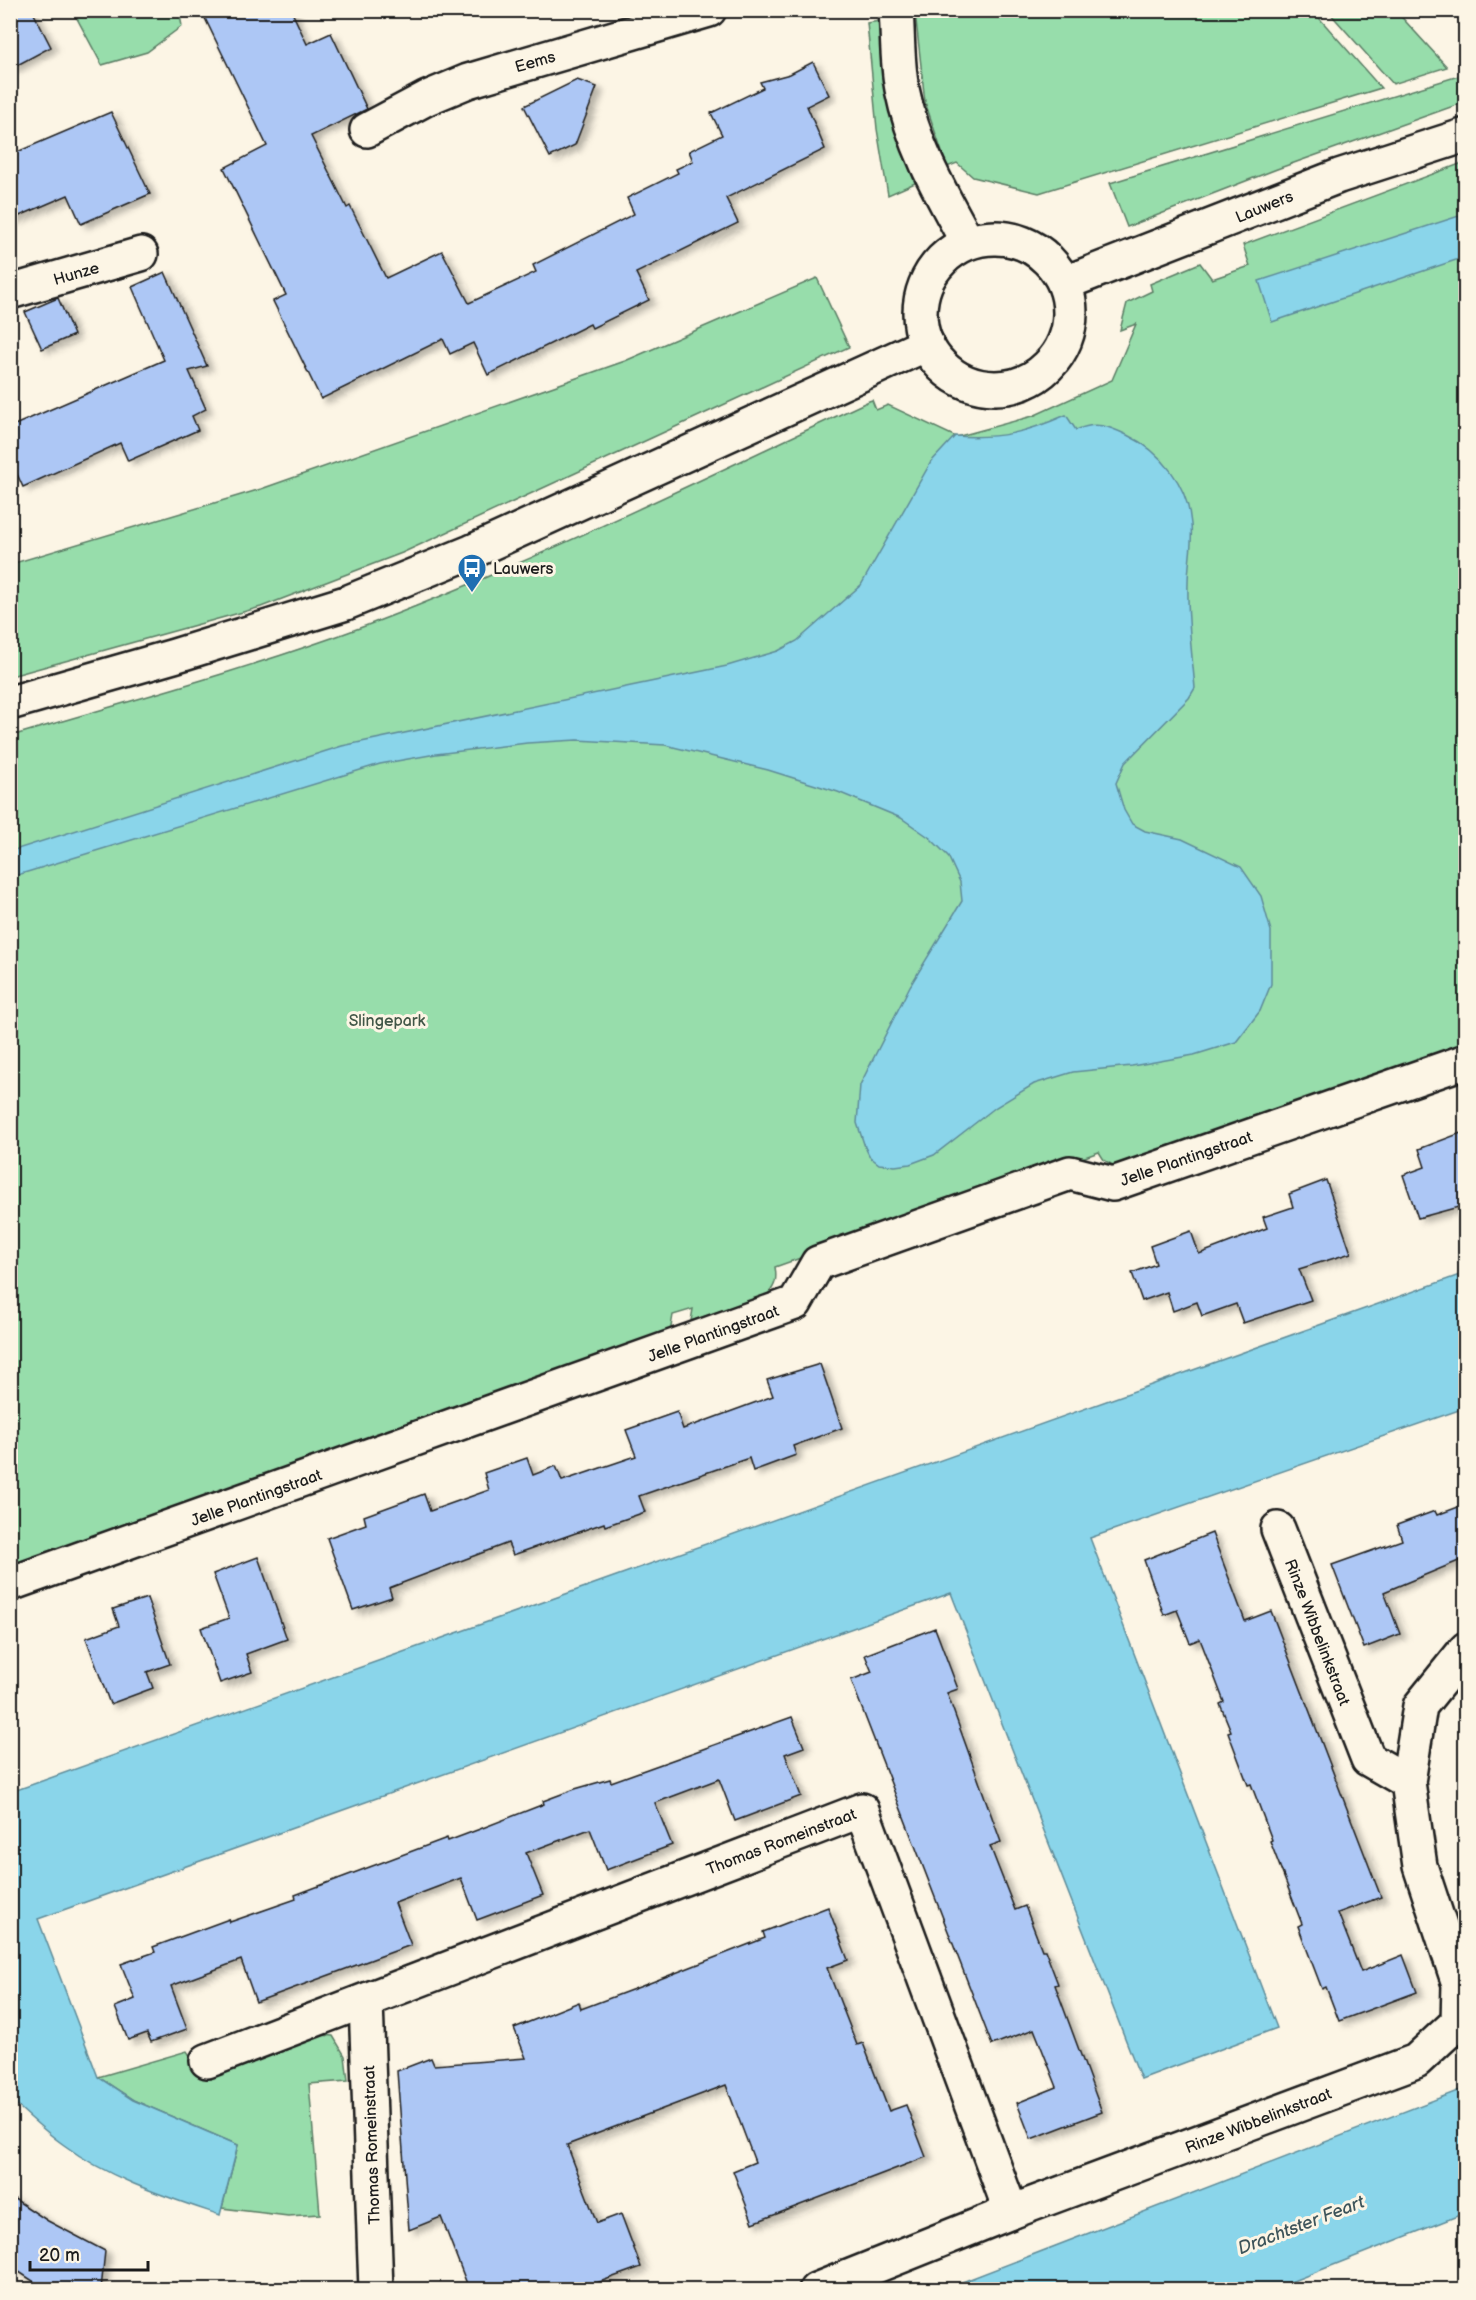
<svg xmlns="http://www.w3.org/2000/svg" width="1476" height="2300" font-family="'Balsamiq Sans',sans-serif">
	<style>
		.green { fill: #97ddab; stroke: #5a7c64; stroke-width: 1.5 }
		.water { fill: #8ad5ea; stroke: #5e8b98; stroke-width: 1.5 }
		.building { fill: #adc7f5; stroke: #1c1c1c; stroke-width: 1.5; filter: url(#shadow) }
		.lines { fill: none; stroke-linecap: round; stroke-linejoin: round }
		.minor-casing { stroke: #1c1c1c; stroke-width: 38 }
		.tertiary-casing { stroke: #1c1c1c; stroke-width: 38 }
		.minor { stroke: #fcf5e5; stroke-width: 33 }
		.tertiary { stroke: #fcf5e5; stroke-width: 33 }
		.labels { text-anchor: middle; stroke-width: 6; stroke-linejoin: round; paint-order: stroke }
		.street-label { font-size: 16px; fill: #1c1c1c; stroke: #fcf5e5 }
		.poi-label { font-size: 16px; fill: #1c1c1c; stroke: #fcf5e5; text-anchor: start }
		.park-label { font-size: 16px; fill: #415647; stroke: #fcf5e5 }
		.water-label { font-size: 18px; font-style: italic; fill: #3d545a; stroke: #fcf5e5 }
	</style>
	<defs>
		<filter id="shadow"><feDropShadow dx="6" dy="4" stdDeviation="3" flood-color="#0004"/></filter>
	</defs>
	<rect width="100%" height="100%" fill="#fcf5e5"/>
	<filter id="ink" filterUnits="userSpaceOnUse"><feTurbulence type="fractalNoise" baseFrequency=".0167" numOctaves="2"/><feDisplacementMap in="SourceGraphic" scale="12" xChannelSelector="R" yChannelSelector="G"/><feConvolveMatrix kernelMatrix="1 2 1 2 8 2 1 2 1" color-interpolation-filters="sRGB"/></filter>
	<g filter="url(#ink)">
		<g class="green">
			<path d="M73 11H179L182 26 147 52 102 65Z"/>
			<path d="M915 11H1313L1381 88 1039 193 973 177 957 163 947 167 925 102Z"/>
			<path d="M1328 11H1396L1447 67 1393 84Z"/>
			<path d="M880 21C884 78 894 130 915 183L888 195 877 129 867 23Z"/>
			<path d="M1465 74V102L1277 169 1127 227 1110 183Z"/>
			<path d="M1465 162V1043L1253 1121 1116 1167 1104 1160 1099 1152 775 1267C777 1278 776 1286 767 1295L691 1321 693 1309 673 1315 670 1333 11 1570V736C129 701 249 669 365 626 537 561 703 478 869 401L872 400 876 410 888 405 956 437 1033 416 1112 380 1136 324 1120 330 1127 303 1152 291 1150 284 1200 263 1212 279 1250 266 1243 245Z"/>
			<path d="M817 278 849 347 402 553 261 607 11 676V564L261 489 625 361Z"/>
			<path d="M320 2035 333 2036 345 2056 348 2081 309 2084 320 2214 288 2216 222 2208 238 2145 133 2100 98 2077 187 2051 206 2079Z"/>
		</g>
		<g class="water">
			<path d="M1465 214V257L1272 322 1259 281Z"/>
			<path d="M1066 415 1076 430C1096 421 1108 426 1127 435 1161 451 1188 485 1191 524 1193 543 1188 563 1188 583 1187 618 1192 654 1195 688L1189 698 1125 763 1116 783 1124 810 1132 824 1145 831 1182 839 1241 867 1261 896 1271 931V984L1260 1011 1236 1042 1194 1055 1132 1066 1073 1072 1034 1084 996 1107 934 1155 910 1164 895 1166 879 1164 870 1157 865 1147 857 1123 860 1085 910 986 962 901 960 882 948 856 930 838 901 818 838 792 768 770 665 745 577 740 527 743 436 754 380 764 11 877V851L342 746 727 666 778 651 797 641 861 585 931 462 955 436C1000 439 1025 433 1066 415Z"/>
			<path d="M1465 1273V1408L1090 1538 1277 2028 1141 2079 951 1593 38 1919 98 2077 133 2100 238 2145 220 2215C167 2197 109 2179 64 2145 45 2132 28 2115 11 2100V1792Z"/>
			<path d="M1465 2088V2213L1273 2289H944Z"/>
		</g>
		<g class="building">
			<path d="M10 10H32L51 47 10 69Z"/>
			<path d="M201 10H291L307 44 331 33 367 109 311 136 347 208 350 206 386 278 442 251 469 303 536 272 533 265 634 214 627 198 678 173 676 169 693 161 689 151 722 135 711 113 763 88 760 82 790 74 813 62 829 95 807 106 825 149 726 198 738 223 636 273 649 300 592 328 590 324 488 375 473 343 450 354 443 339 321 399 273 301 286 295 224 168 267 146Z"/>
			<path d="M577 80 597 87 575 145 550 157 524 106Z"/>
			<path d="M111 112 150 194 81 224 68 195 10 220V155Z"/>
			<path d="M165 272 207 366 189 371 206 409 192 416 198 430 128 461 120 443 23 487 10 459V427L164 360 132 287Z"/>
			<path d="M58 298 74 335 42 349 25 312Z"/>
			<path d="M1466 1131V1205L1418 1218 1403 1175 1425 1167 1419 1149Z"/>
			<path d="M1326 1180 1351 1253 1299 1269 1311 1300 1243 1323 1236 1304 1202 1316 1197 1302 1173 1311 1167 1292 1142 1301 1132 1273 1156 1264 1150 1246 1191 1231 1199 1254 1267 1228 1263 1217 1293 1207 1289 1194Z"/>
			<path d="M820 1364 842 1428 793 1446 796 1455 753 1471 749 1458 639 1496 645 1512 605 1526 604 1523 513 1555 508 1543 389 1588 392 1597 353 1610 327 1538 366 1524 364 1516 424 1494 430 1511 489 1490 484 1473 527 1458 533 1475 556 1466 562 1481 636 1456 626 1430 677 1412 683 1429 773 1396 767 1380Z"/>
			<path d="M1466 1504V1558L1384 1592 1400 1634 1364 1648 1332 1565 1402 1540 1397 1525 1435 1511 1437 1515Z"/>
			<path d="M1212 1533 1245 1621 1271 1611 1381 1897 1338 1913 1361 1972 1403 1955 1417 1992 1339 2021 1326 1987 1322 1989 1298 1926 1302 1924 1270 1841 1272 1840 1251 1784 1248 1785 1228 1732 1231 1731 1220 1704 1224 1702 1200 1639 1190 1643 1177 1610 1164 1615 1144 1560Z"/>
			<path d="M258 1557 287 1639 246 1654 252 1672 220 1683 201 1628 229 1618 213 1574Z"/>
			<path d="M147 1598 170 1664 147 1672 153 1688 110 1704 86 1638 119 1626 113 1609Z"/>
			<path d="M935 1628 958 1689 947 1693 1001 1842 990 1846 1015 1910 1025 1906 1042 1950H1045L1058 1984 1055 1985 1102 2112 1031 2139 1017 2103 1057 2087 1034 2029 992 2045 851 1680 872 1672 865 1655Z"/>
			<path d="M792 1717 804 1747 785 1754 801 1796 735 1821 719 1779 655 1803 672 1845 606 1870 590 1829 526 1853 543 1895 477 1920 461 1878 395 1903 411 1945 256 2002 241 1960 171 1986 187 2029 151 2042 147 2033 128 2040 115 2007 135 1999 121 1964 155 1952 153 1947 229 1919 230 1922 296 1899 295 1895 447 1838 448 1841 480 1829 544 1804 543 1801 575 1789 610 1779 611 1782Z"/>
			<path d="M828 1907 848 1960 827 1968 857 2045 863 2043 889 2111 906 2105 926 2157 753 2223 733 2171 755 2162 726 2085 567 2145 597 2223 621 2214 641 2267 580 2289H469L441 2217 409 2230 397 2071 431 2058 434 2065 526 2058 514 2028 579 2002 581 2009 642 1986 765 1938 763 1932Z"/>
			<path d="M10 2196 48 2221 105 2251 101 2289H45L10 2266Z"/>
		</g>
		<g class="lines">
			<g class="minor-casing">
				<g id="minor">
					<path d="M367 130 427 98 468 81 709 10"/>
					<path d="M10 292 141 254"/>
					<path d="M1278 1529 1368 1759 1408 1782"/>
					<path d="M10 1584 795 1303 818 1263 1070 1173 1113 1184 1466 1061"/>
					<path d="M366 2001 376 2290"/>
					<path d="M207 2061 862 1810 1011 2212"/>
					<path d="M816 2290 1011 2212 1416 2061 1458 2022 1459 1984 1420 1866 1408 1782 1420 1706 1466 1649"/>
				</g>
			</g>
			<g class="tertiary-casing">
				<g id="tertiary">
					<path d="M896 10C898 36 897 64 902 89 913 145 940 192 967 241"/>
					<circle cx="995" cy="313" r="75"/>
					<path d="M1065 283 1339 176 1466 135"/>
					<path d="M10 703 174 656 346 603 471 552 927 344"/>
				</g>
			</g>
			<use href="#minor" class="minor"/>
			<use href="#tertiary" class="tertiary"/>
		</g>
	</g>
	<defs>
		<g id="bus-pin" transform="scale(1.5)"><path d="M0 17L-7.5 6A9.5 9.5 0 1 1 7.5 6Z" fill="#1f6fb2" stroke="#fcf5e5"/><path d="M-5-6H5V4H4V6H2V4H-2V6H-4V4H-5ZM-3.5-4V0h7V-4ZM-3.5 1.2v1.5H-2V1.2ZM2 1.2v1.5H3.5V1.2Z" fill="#fff"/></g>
	</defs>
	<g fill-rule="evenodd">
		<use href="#bus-pin" x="472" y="568"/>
	</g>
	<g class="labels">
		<g class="street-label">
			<text transform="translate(535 61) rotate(-16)" y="6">Eems</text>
			<text transform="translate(1264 206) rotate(-22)" y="6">Lauwers</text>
			<text transform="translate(76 273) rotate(-16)" y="6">Hunze</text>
			<text transform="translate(1186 1158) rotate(-19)" y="6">Jelle Plantingstraat</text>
			<text transform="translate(713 1333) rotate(-20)" y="6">Jelle Plantingstraat</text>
			<text transform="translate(256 1497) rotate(-20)" y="6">Jelle Plantingstraat</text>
			<text transform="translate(1318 1632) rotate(69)" y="6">Rinze Wibbelinkstraat</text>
			<text transform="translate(781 1841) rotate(-21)" y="6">Thomas Romeinstraat</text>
			<text transform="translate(1258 2120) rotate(-21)" y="6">Rinze Wibbelinkstraat</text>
			<text transform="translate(371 2145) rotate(-92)" y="6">Thomas Romeinstraat</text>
		</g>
		<g class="poi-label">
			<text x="493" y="574">Lauwers</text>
		</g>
		<g class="park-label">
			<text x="387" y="1026">Slingepark</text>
		</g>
		<g class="water-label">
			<text transform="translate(1301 2225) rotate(-21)" y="6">Drachtster Feart</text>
		</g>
	</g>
	<rect width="1476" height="2300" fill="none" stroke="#fcf5e5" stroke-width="36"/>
	<rect x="18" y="18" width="1440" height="2264" fill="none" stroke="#1c1c1c" stroke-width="2" filter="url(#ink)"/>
	<path d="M30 2261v9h118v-9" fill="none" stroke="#1c1c1c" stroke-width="3"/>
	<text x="39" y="2261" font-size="18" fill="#1c1c1c" stroke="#fcf5e5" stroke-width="4.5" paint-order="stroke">20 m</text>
</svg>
